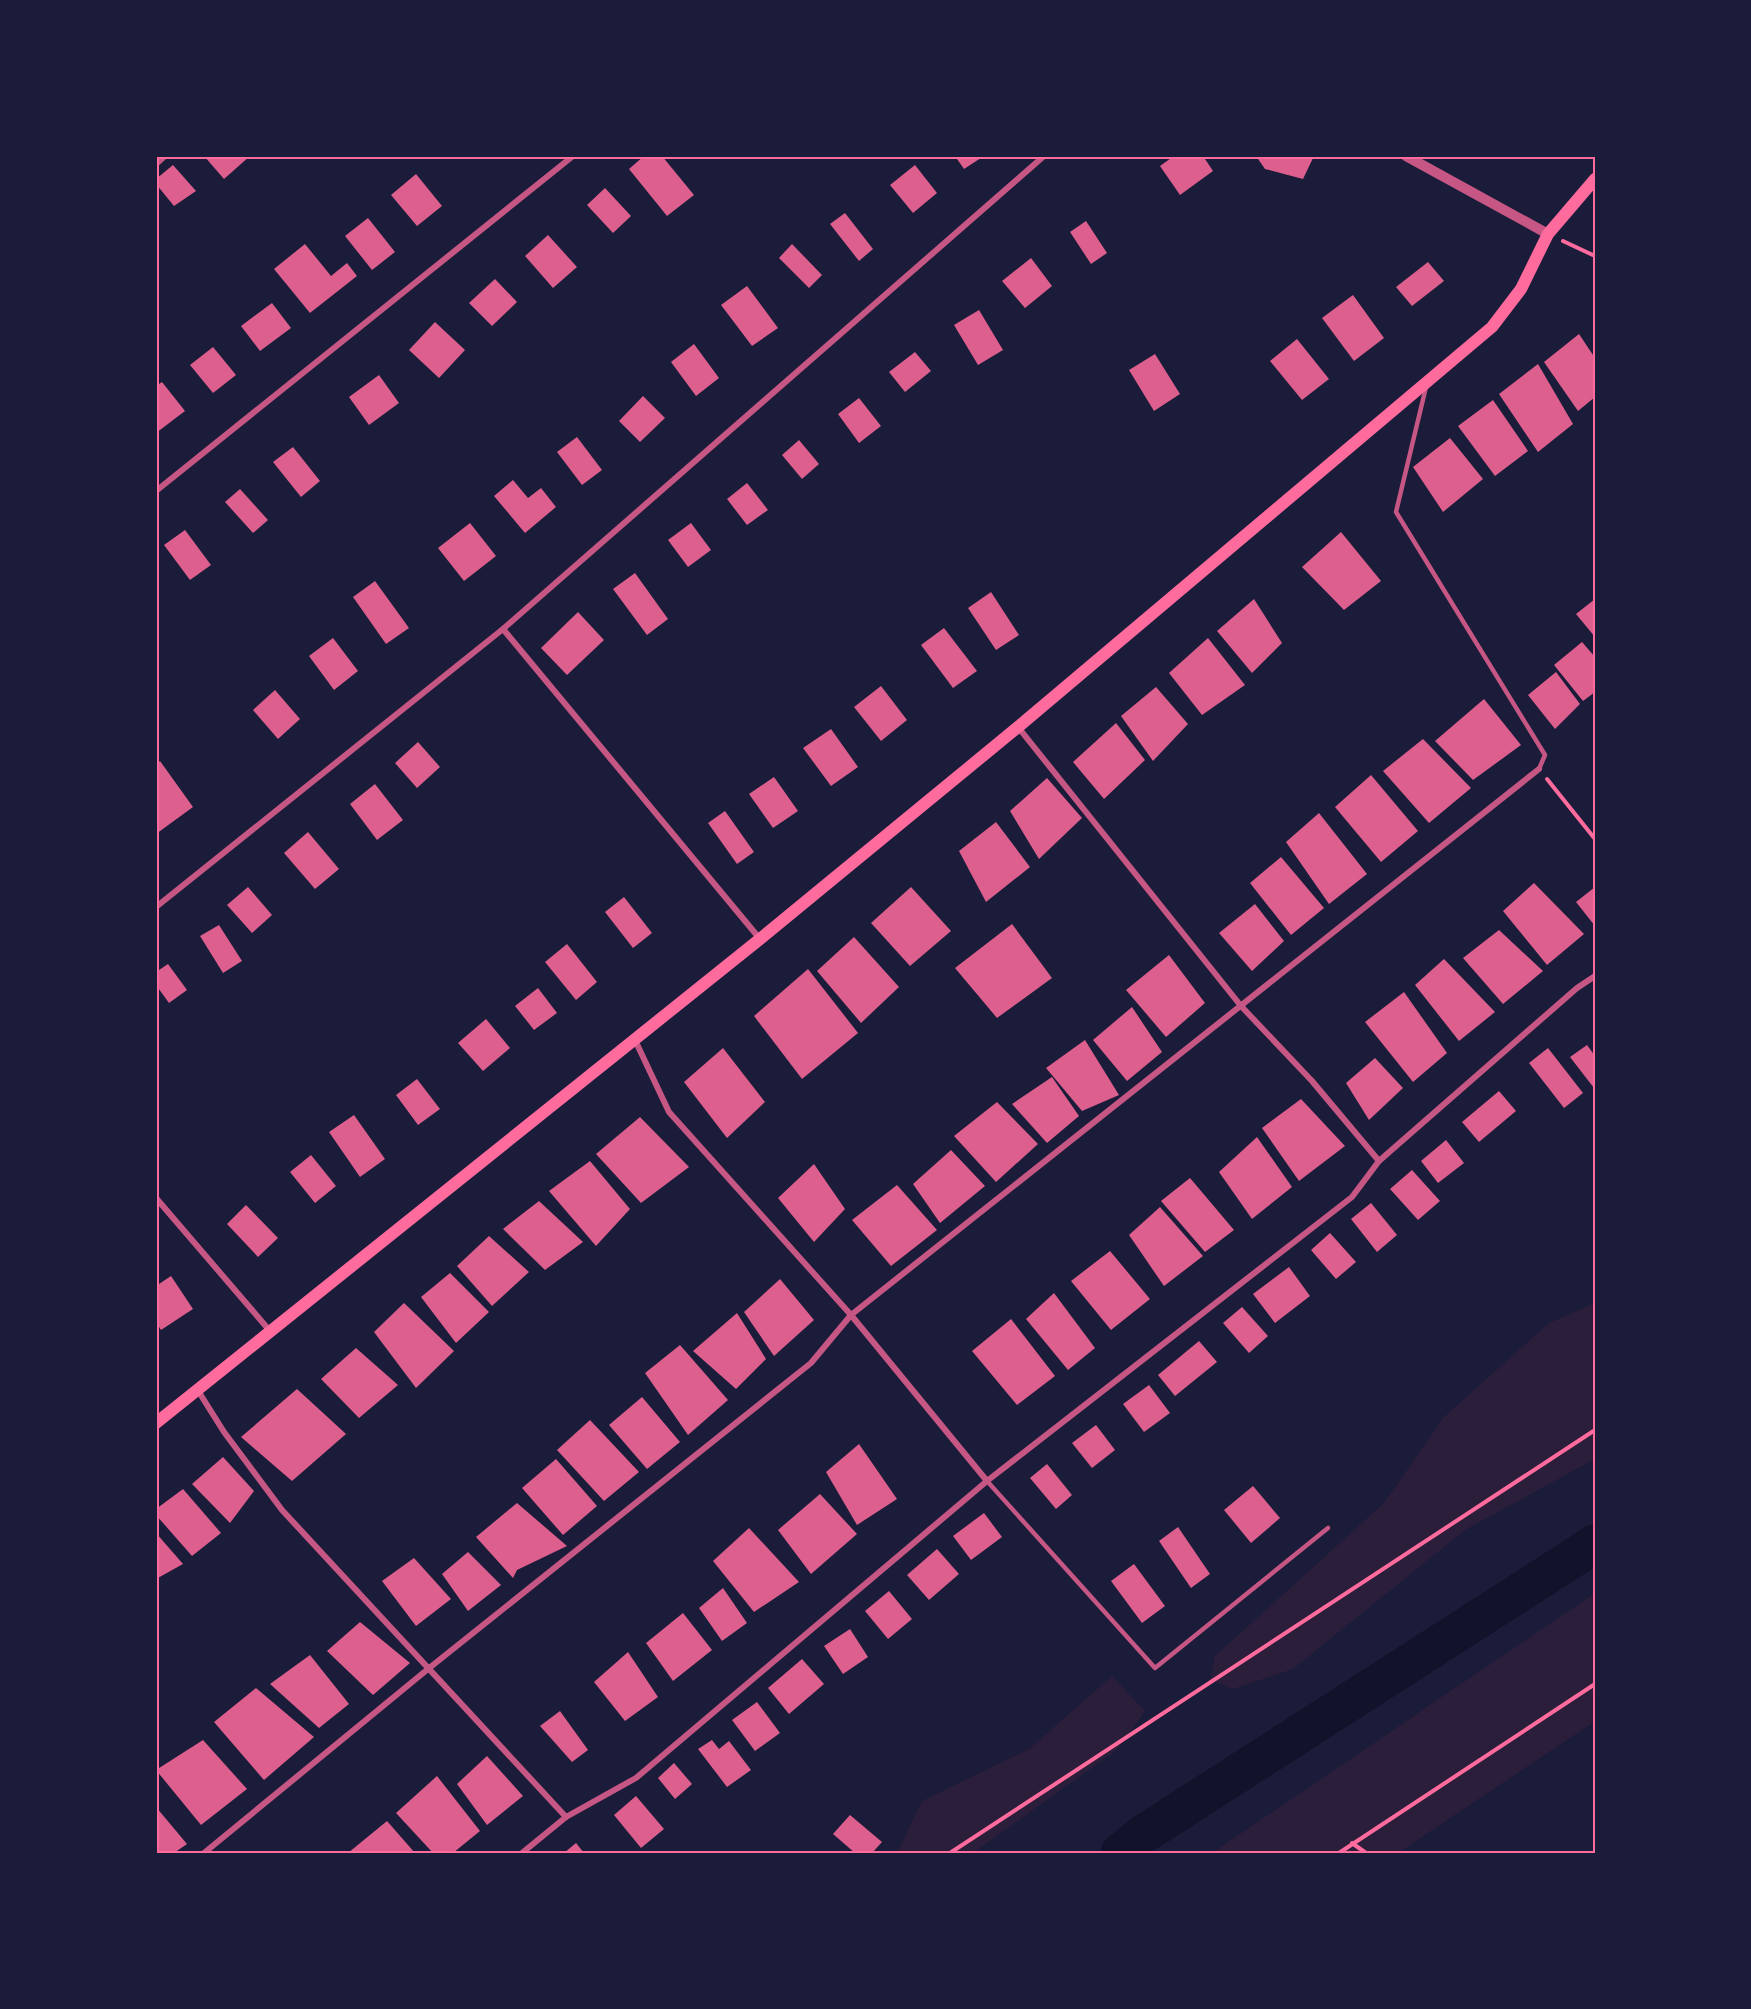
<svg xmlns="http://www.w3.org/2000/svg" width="1751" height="2009" font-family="Barlow,sans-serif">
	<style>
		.green { fill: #2a1e3b }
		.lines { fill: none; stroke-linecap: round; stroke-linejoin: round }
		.river { stroke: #12122b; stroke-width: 39 }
		.building { fill: #dd5f8e }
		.path { stroke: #ff6b9d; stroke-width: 4 }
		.service { stroke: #c65784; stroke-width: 4.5 }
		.minor { stroke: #c65784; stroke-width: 6 }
		.tertiary { stroke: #c65784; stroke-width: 10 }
		.secondary { stroke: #ff6b9d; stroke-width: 12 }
		.neatline { fill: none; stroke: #ff6b9d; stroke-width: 2 }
	</style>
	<rect width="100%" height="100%" fill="#1b1b3a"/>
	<g class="green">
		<path d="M1595 1303V1459L1465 1530 1293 1669 1233 1689 1210 1680 1215 1656 1384 1503 1444 1417 1549 1323Z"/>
		<path d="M1595 1593V1721L1398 1853H1212Z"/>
		<path d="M1112 1676 1145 1711 1118 1749 973 1853H897L922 1801 1029 1749Z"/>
	</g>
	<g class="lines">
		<path class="river" d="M1120 1853 1142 1835 1595 1544"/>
	</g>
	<g class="building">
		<path d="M204 156H250L224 179Z"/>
		<path d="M644 156H662L694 195 667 216 629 169Z"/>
		<path d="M955 156H984L964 169Z"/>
		<path d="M1174 156H1203L1213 171 1180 195 1160 166Z"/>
		<path d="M1256 156H1314L1303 179 1265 169Z"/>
		<path d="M173 165 196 191 174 206 156 184V179Z"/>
		<path d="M915 165 937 193 913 213 890 185Z"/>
		<path d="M416 174 442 206 417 226 391 195Z"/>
		<path d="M605 188 631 216 613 233 587 205Z"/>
		<path d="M845 213 873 249 859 261 830 224Z"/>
		<path d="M368 218 395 252 372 270 345 236Z"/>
		<path d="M1086 221 1107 253 1091 264 1070 232Z"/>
		<path d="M548 235 577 267 553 288 525 256Z"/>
		<path d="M305 244 331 276 347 263 357 276 310 313 274 269Z"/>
		<path d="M792 244 822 275 809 288 779 258Z"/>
		<path d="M1031 258 1052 286 1025 308 1002 281Z"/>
		<path d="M1428 262 1444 281 1412 306 1396 287Z"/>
		<path d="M495 279 517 302 492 326 469 303Z"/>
		<path d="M747 286 778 328 752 346 721 305Z"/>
		<path d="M1353 295 1384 338 1354 361 1322 318Z"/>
		<path d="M272 303 291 328 260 351 241 326Z"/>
		<path d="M979 310 1003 350 978 365 954 325Z"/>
		<path d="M435 322 465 350 439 378 409 350Z"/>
		<path d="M1579 334 1595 358V397L1578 411 1544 362Z"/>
		<path d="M1297 339 1329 379 1302 400 1270 361Z"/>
		<path d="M694 344 719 378 696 396 671 362Z"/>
		<path d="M213 347 236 375 213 393 190 365Z"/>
		<path d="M915 352 931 371 905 392 889 372Z"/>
		<path d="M1155 354 1180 394 1154 411 1129 370Z"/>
		<path d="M1538 364 1573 424 1538 452 1499 394Z"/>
		<path d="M379 375 399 403 369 425 349 397Z"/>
		<path d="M162 382 185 411 156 433V386Z"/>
		<path d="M643 396 665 418 640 442 619 421Z"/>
		<path d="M859 398 881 426 859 443 838 414Z"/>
		<path d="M1493 400 1528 451 1495 476 1458 426Z"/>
		<path d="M577 437 602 470 582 485 557 452Z"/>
		<path d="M1450 438 1483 479 1443 512 1413 467Z"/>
		<path d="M799 440 819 464 802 479 782 455Z"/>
		<path d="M293 447 320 481 301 497 273 462Z"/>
		<path d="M513 480 528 498 541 488 556 507 525 533 494 496Z"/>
		<path d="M747 483 768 510 747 525 727 499Z"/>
		<path d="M240 489 268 520 253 533 225 502Z"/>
		<path d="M470 523 496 556 464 581 438 548Z"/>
		<path d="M691 523 711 550 688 567 668 540Z"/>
		<path d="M185 530 211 565 190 580 164 545Z"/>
		<path d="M1341 532 1381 581 1344 610 1302 567Z"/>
		<path d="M635 573 668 619 647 635 613 589Z"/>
		<path d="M375 581 409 628 386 644 353 597Z"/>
		<path d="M991 592 1019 635 996 650 968 608Z"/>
		<path d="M1254 599 1282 643 1252 673 1217 631Z"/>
		<path d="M1595 599V637L1576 614Z"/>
		<path d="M578 612 604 640 567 675 541 648Z"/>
		<path d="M944 628 977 671 953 688 921 645Z"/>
		<path d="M333 638 358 671 334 690 309 656Z"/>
		<path d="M1208 638 1245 685 1202 715 1169 673Z"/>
		<path d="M1582 642 1595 657V692L1583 701 1554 665Z"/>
		<path d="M1556 672 1580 704 1555 729 1528 695Z"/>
		<path d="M881 686 907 720 881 741 854 707Z"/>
		<path d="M1156 687 1188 724 1153 761 1121 716Z"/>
		<path d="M275 690 300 719 278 739 253 710Z"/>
		<path d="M1484 699 1521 745 1473 780 1435 741Z"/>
		<path d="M1116 723 1145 760 1104 799 1073 762Z"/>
		<path d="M831 729 858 767 831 786 803 748Z"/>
		<path d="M1423 739 1471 788 1429 823 1383 771Z"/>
		<path d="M418 742 440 767 417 788 395 763Z"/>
		<path d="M160 761 193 807 156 834V764Z"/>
		<path d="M1371 775 1418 831 1381 862 1335 807Z"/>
		<path d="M774 777 798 811 773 828 749 794Z"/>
		<path d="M1047 778 1082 818 1039 859 1010 811Z"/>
		<path d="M375 784 403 820 377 840 350 804Z"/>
		<path d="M725 811 754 852 737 864 708 823Z"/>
		<path d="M1319 813 1367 874 1329 904 1286 842Z"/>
		<path d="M996 822 1030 867 986 902 959 851Z"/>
		<path d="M308 832 339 869 315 889 284 853Z"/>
		<path d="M1281 857 1324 908 1291 935 1250 883Z"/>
		<path d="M1534 883 1584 934 1547 965 1503 911Z"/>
		<path d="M248 887 272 915 252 933 227 905Z"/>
		<path d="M911 887 951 931 910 966 871 923Z"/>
		<path d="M1595 887V926L1576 902Z"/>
		<path d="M624 897 652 933 633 948 605 912Z"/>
		<path d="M1255 904 1284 941 1252 971 1219 933Z"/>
		<path d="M1012 924 1052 978 997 1018 955 968Z"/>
		<path d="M219 925 242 961 223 973 200 936Z"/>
		<path d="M1499 930 1543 971 1503 1004 1463 958Z"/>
		<path d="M854 937 899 987 861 1023 817 971Z"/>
		<path d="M567 944 597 982 576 1000 545 962Z"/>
		<path d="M1169 955 1205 1003 1166 1037 1126 990Z"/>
		<path d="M1444 959 1495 1012 1459 1041 1415 985Z"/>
		<path d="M168 964 187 990 169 1003 156 985V972Z"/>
		<path d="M808 969 858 1033 802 1079 754 1016Z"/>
		<path d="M538 988 557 1013 534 1030 515 1006Z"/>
		<path d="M1404 992 1447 1053 1413 1082 1365 1022Z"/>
		<path d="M1132 1007 1162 1052 1127 1081 1093 1040Z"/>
		<path d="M486 1019 510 1048 483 1071 458 1043Z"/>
		<path d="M1085 1040 1119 1095 1082 1111 1046 1068Z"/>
		<path d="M1587 1045 1595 1056 1594 1088 1570 1057Z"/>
		<path d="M723 1048 765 1102 727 1138 684 1082Z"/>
		<path d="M1548 1048 1583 1093 1564 1108 1529 1063Z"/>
		<path d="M1375 1058 1403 1088 1369 1120 1346 1083Z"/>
		<path d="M1052 1077 1079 1116 1047 1143 1012 1104Z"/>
		<path d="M417 1079 440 1109 418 1125 396 1095Z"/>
		<path d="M1499 1091 1516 1111 1479 1142 1462 1122Z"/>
		<path d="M1301 1099 1345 1146 1299 1181 1262 1128Z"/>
		<path d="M997 1102 1038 1144 996 1182 954 1136Z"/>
		<path d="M354 1115 385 1159 360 1177 329 1132Z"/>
		<path d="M640 1117 689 1167 641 1203 596 1154Z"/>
		<path d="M1257 1137 1292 1187 1252 1219 1219 1172Z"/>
		<path d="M1446 1140 1464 1163 1438 1183 1421 1161Z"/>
		<path d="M951 1150 985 1186 940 1223 913 1184Z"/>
		<path d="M311 1155 336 1186 315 1203 290 1172Z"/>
		<path d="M590 1161 630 1209 596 1246 549 1191Z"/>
		<path d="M814 1164 845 1209 814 1242 778 1198Z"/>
		<path d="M1412 1170 1440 1201 1418 1220 1390 1189Z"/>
		<path d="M1190 1178 1234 1230 1205 1252 1161 1201Z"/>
		<path d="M897 1185 937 1230 891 1266 852 1220Z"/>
		<path d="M539 1201 583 1242 545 1270 503 1229Z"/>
		<path d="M1371 1203 1397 1235 1377 1252 1351 1219Z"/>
		<path d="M246 1205 278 1238 258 1257 227 1224Z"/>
		<path d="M1160 1207 1203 1256 1164 1286 1129 1235Z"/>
		<path d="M1330 1233 1356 1262 1336 1279 1311 1250Z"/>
		<path d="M489 1236 529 1272 492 1306 457 1266Z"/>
		<path d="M1110 1251 1150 1299 1111 1330 1071 1281Z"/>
		<path d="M1289 1267 1310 1296 1275 1323 1253 1294Z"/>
		<path d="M450 1273 489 1312 456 1343 421 1297Z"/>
		<path d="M171 1276 193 1309 161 1330 156 1322V1286Z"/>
		<path d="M780 1279 814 1320 774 1356 744 1312Z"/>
		<path d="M1054 1293 1095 1348 1068 1370 1026 1319Z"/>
		<path d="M404 1303 454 1351 416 1388 374 1332Z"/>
		<path d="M1242 1307 1268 1336 1249 1353 1223 1323Z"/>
		<path d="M737 1313 766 1359 736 1389 693 1351Z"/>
		<path d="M1011 1319 1055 1376 1017 1405 972 1351Z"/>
		<path d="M1199 1341 1217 1362 1175 1396 1158 1375Z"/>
		<path d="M680 1345 728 1400 688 1435 645 1373Z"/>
		<path d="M356 1348 398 1385 359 1418 321 1379Z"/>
		<path d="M1149 1385 1170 1413 1144 1432 1123 1404Z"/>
		<path d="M297 1389 346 1434 292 1481 241 1437Z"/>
		<path d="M642 1397 680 1442 647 1469 609 1425Z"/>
		<path d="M590 1420 639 1472 604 1501 557 1450Z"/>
		<path d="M1096 1425 1115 1450 1092 1468 1072 1443Z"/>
		<path d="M859 1444 897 1499 857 1525 826 1472Z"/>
		<path d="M223 1457 254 1491 230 1523 192 1484Z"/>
		<path d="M556 1459 597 1506 563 1535 522 1488Z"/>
		<path d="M1047 1464 1072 1495 1056 1509 1030 1478Z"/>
		<path d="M1253 1486 1280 1518 1251 1543 1224 1510Z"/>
		<path d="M183 1489 221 1533 192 1556 156 1515V1509Z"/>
		<path d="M820 1494 857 1534 811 1574 778 1530Z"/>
		<path d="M517 1503 567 1546 517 1570 513 1578 476 1537Z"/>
		<path d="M984 1513 1002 1537 971 1560 953 1536Z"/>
		<path d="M1178 1527 1210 1574 1191 1588 1159 1541Z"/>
		<path d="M749 1528 799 1582 754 1612 713 1561Z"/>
		<path d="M156 1533 183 1564 156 1579Z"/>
		<path d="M937 1549 959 1574 929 1600 907 1575Z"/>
		<path d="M468 1552 501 1585 468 1611 442 1574Z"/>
		<path d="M414 1558 451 1599 416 1626 382 1581Z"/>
		<path d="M1134 1564 1165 1606 1142 1623 1111 1581Z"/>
		<path d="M723 1588 747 1623 722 1641 699 1608Z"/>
		<path d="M889 1591 912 1619 888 1639 865 1611Z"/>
		<path d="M683 1613 712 1650 673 1681 646 1643Z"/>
		<path d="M360 1622 410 1663 373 1695 327 1651Z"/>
		<path d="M850 1629 868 1657 843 1674 824 1646Z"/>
		<path d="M628 1652 658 1697 625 1721 594 1682Z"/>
		<path d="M310 1655 349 1704 319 1728 270 1684Z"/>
		<path d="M802 1659 824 1684 789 1714 768 1688Z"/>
		<path d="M256 1688 314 1737 264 1780 214 1722Z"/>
		<path d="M757 1702 780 1733 755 1751 732 1720Z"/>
		<path d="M560 1711 588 1750 572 1762 540 1726Z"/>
		<path d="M203 1740 247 1789 201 1825 156 1770Z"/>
		<path d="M712 1740 719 1749 729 1741 751 1770 727 1787 698 1749Z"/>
		<path d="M487 1756 523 1796 487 1825 457 1784Z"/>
		<path d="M674 1763 692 1784 675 1799 658 1778Z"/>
		<path d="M437 1776 480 1831 453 1853H433L396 1813Z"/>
		<path d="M636 1796 664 1829 641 1848 614 1815Z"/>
		<path d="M156 1807 187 1844 174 1853H156Z"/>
		<path d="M850 1815 882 1842 872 1853H855L833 1834Z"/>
		<path d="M387 1821 415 1853H348Z"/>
		<path d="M576 1843 584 1853H564Z"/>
	</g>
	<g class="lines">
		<g class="path">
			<path d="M1563 241 1595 256"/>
			<path d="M1547 779 1595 839"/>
			<path d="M1352 1843 1366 1853"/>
			<path d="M950 1853 1595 1430"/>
			<path d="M1339 1853 1595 1684"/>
		</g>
		<g class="service">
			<path d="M1426 387 1396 512 1545 755 1539 769"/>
			<path d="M987 1481 1155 1668 1328 1528"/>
		</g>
		<g class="minor">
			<path d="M156 164 165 156"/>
			<path d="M156 491 573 156"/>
			<path d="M503 629 760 939"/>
			<path d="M1018 727 1241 1006 1312 1081 1379 1161"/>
			<path d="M156 907 503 629 1044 156"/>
			<path d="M635 1040 669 1112 851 1315 987 1481"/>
			<path d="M156 1198 270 1331"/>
			<path d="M197 1389 224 1432 282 1510 566 1817"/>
			<path d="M204 1853 428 1669 811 1363 851 1315 1539 769"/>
			<path d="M522 1853 566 1817 636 1778 987 1481 1352 1197 1379 1161 1577 988 1595 976"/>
		</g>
		<path class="tertiary" d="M1406 156 1548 234"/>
		<path class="secondary" d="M156 1423 760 939 1018 727 1492 327 1521 289 1548 234 1595 179"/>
	</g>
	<rect width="1751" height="2009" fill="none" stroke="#1b1b3a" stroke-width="315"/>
	<rect x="158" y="158" width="1436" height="1694" class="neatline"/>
</svg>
